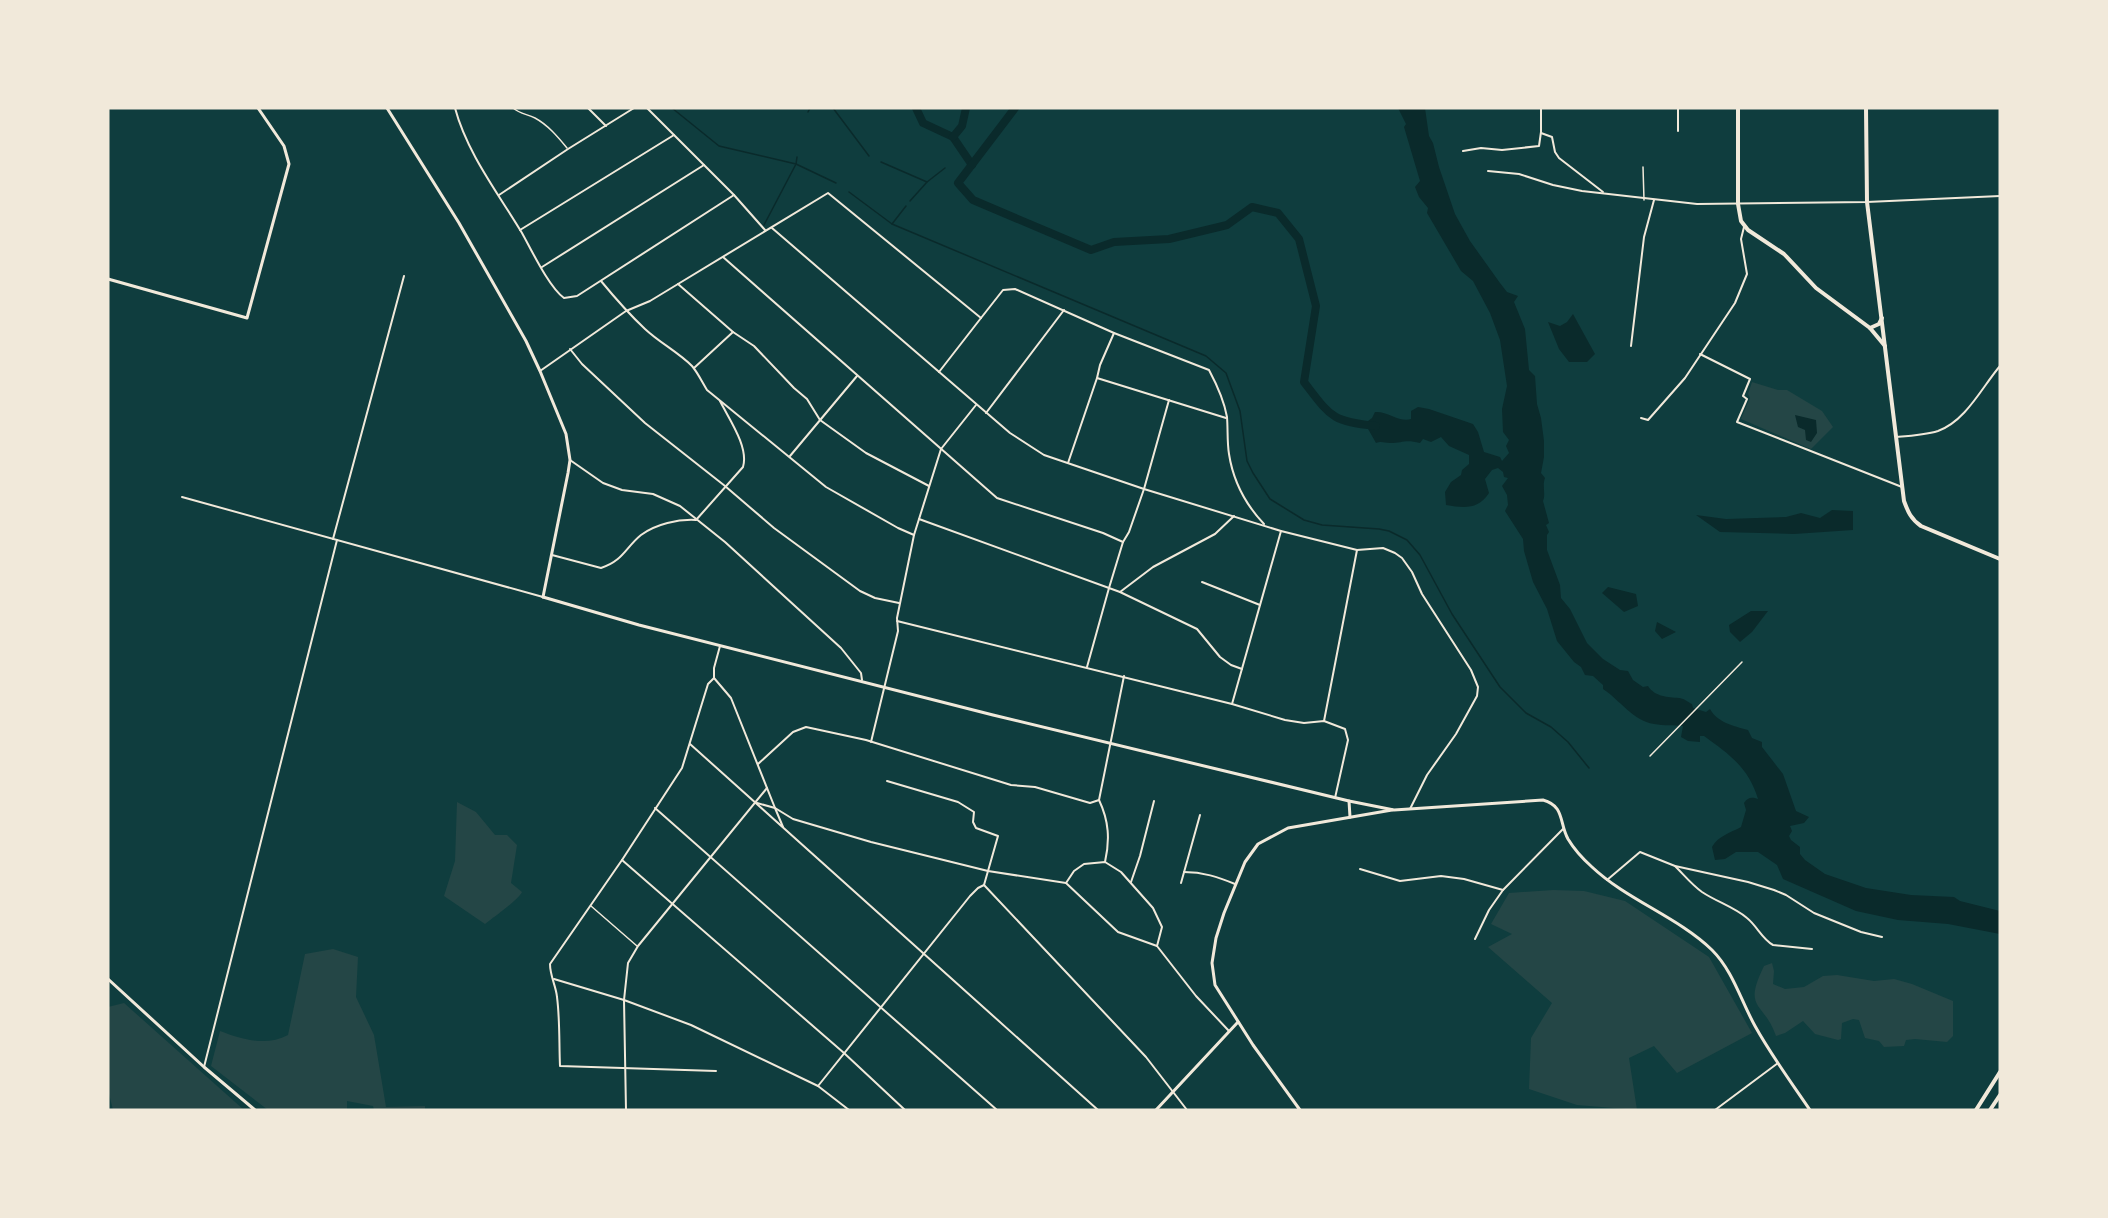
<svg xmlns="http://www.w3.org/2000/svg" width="2108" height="1218" font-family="Rubik,sans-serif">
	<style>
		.green { fill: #244646 }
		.water { fill: #0a2a2b }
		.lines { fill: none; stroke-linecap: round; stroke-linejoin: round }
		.stream { stroke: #0a2a2b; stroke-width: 1.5 }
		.river { stroke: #0a2a2b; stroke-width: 8 }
		.service { stroke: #f1e9da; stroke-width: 1.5 }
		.pedestrian { stroke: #f1e9da; stroke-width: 1.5 }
		.minor { stroke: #f1e9da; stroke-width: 2 }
		.tertiary { stroke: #f1e9da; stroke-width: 3 }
		.secondary { stroke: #f1e9da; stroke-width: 3 }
		.primary { stroke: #f1e9da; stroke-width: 4 }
	</style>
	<rect width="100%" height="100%" fill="#0f3d3e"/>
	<g class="green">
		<path d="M1752 382 1778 390H1787L1822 411 1833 427 1811 449 1741 419 1750 398 1748 394Z"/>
		<path d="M457 802 476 812 495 835H507L517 845 511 883 522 892C518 900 494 917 485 924L444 896 455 861Z"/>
		<path d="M1553 890 1584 891 1625 901 1709 957 1752 1033 1677 1073 1654 1046 1629 1058 1637 1110 1577 1105 1529 1089 1531 1038 1552 1003 1488 947 1512 934 1491 924 1509 893Z"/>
		<path d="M333 949 358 957 356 997 374 1035 386 1107 425 1106V1110H374L373 1106 347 1101V1110H268L211 1066 220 1031C241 1039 266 1047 288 1035L305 954Z"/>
		<path d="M1772 963 1774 971 1773 984 1785 989 1804 987 1823 976 1837 975 1874 981 1894 979 1912 984 1953 1001V1036L1947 1042 1915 1039 1906 1040 1904 1046 1884 1047 1879 1041 1865 1038 1859 1020 1853 1019 1842 1023 1841 1039 1838 1040 1815 1034 1803 1021 1785 1033 1776 1036C1764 1001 1742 1011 1764 966Z"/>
		<path d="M124 1003 244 1110H113L108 1090V1007Z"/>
	</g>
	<g class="water">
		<path d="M1398 108H1425L1429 136 1433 143 1439 167 1455 214 1470 241 1500 283 1507 292 1518 296 1514 302 1525 329 1529 370 1535 376 1537 404 1541 418 1544 441V457L1541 473 1545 478C1542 486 1546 494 1543 501L1549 523 1546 525 1549 532 1547 535V550L1560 585 1561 598 1570 609 1587 643 1603 659 1620 670 1628 671 1633 680 1643 687 1648 686C1655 697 1668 697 1679 698 1683 698 1688 702 1692 704L1693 708 1706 712 1710 709C1717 722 1733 726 1748 730L1752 738 1762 742V747L1783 774 1796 811 1809 817 1804 823 1790 826 1792 831 1789 836 1791 840 1800 847V854L1805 860 1825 874 1866 888 1911 895 1954 897 1960 901 2000 911V934L1948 924 1898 920 1856 911 1783 879 1777 865 1758 852H1736L1725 859 1715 860 1712 847C1718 836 1730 833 1741 827L1746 810 1744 803C1748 797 1752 797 1758 799 1749 768 1729 754 1704 736H1700V742L1688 741 1681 737 1683 726C1674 725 1664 726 1654 724 1633 721 1620 700 1603 689V685L1593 676 1585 675 1581 667 1574 662 1557 641 1547 609 1533 582 1524 551 1523 539 1505 511 1508 505 1507 495 1502 486 1508 478 1504 477 1503 472 1498 468 1492 470 1485 479 1489 493C1478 510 1464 508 1446 505L1445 492 1451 482 1461 475 1462 470 1469 464V455L1449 446 1441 437 1431 442 1423 439 1420 443C1405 439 1403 443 1390 443 1384 443 1382 441 1376 443L1367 427 1368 421 1372 418 1375 412C1388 411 1400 423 1411 419V411L1418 407 1429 409 1473 424 1478 432 1484 452 1500 457 1502 461 1509 453 1506 446 1509 440 1503 432 1502 409 1507 386 1500 340 1490 313 1473 281 1461 271 1427 213 1428 208 1419 197 1415 187 1420 181 1404 127 1406 124Z"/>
		<path d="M1573 314 1595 354 1587 362H1569L1559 349 1548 322 1560 326 1567 322Z"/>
		<path d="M1795 415 1816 420 1817 433 1811 442 1806 440 1805 430 1798 427Z"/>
		<path d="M1832 510 1853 511V530L1794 534 1720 532 1696 515 1726 519 1786 517 1801 513 1820 518Z"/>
		<path d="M1608 587 1636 594 1638 606 1624 612 1602 593Z"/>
		<path d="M1751 611H1768L1752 632 1740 642 1730 632 1729 625Z"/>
		<path d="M1657 622 1676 632 1662 639 1655 631Z"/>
	</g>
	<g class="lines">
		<g class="stream">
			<path d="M672 108 719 146 796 164 764 225"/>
			<path d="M833 108 869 156"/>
			<path d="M808 112 810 108"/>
			<path d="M797 157 796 164 836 183"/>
			<path d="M881 162 927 182 945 168"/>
			<path d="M849 192 892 224 906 206"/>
			<path d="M910 201 927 182"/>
			<path d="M892 224 1206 356 1226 373 1240 411 1247 461 1253 473 1270 499 1304 520 1322 525 1379 529 1389 531 1407 540 1420 555 1452 614 1500 687 1526 713 1551 727 1568 742 1589 768"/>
		</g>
		<g class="river">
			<path d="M916 108 923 123 953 137 972 165"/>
			<path d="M1015 108 958 183 973 200 1091 250 1114 242 1169 239 1227 225 1252 207 1278 213 1299 239 1316 306 1304 382C1331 417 1331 421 1376 426"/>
			<path d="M953 137 962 126 966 108"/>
		</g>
		<g class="service">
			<path d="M513 108C520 114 527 114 535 118 548 125 558 137 567 148"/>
			<path d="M1643 167 1644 200"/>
			<path d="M591 906 637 946"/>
		</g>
		<path class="pedestrian" d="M1650 756 1742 662"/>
		<g class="minor">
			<path d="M455 108C467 153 498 193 522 233 532 251 549 287 564 298L577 296 734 195"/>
			<path d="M588 108 606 126"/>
			<path d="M647 108 734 195 765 230"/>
			<path d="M1678 108V131"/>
			<path d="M1541 133 1552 137 1555 152 1559 158 1603 192"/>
			<path d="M1463 151 1481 148 1502 150 1539 146 1541 132V108"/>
			<path d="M1488 171 1519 174 1553 185 1582 191 1697 204 1867 202 2000 196"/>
			<path d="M499 195 568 149 634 108"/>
			<path d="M772 228 1010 433 1044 455 1144 489 1281 531 1357 550 1383 548 1395 553 1402 558 1412 572 1422 594 1471 670 1478 687 1477 696 1456 734 1427 775 1410 809"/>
			<path d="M520 230 674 135"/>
			<path d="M723 257 997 498 1103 533 1123 542"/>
			<path d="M542 267 704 165"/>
			<path d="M601 281C615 298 629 314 645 329 660 343 678 352 692 366 698 373 702 382 707 390L826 487 898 528 914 535"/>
			<path d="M678 284 733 332 754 346 794 388 807 399 820 420 866 453 929 486"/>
			<path d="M1631 346 1644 237 1654 200"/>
			<path d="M570 349 582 364 645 423 725 486 774 528 860 591 875 598 899 603"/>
			<path d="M1700 354 1750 379 1743 396 1747 399 1737 422 1902 487"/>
			<path d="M694 368 733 332"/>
			<path d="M540 371 626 311 650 301 678 284 828 193 981 318 1003 290 1015 289 1114 333 1209 370C1217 385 1224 400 1227 417 1228 430 1227 442 1229 454 1233 480 1246 505 1264 524"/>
			<path d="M939 372 981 318"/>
			<path d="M1097 378 1226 418"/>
			<path d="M986 413 1064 310"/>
			<path d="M1641 418 1648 420 1685 378 1735 303 1747 274 1741 239 1744 227"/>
			<path d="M1896 437C1909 436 1925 435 1938 431 1966 421 1982 387 2000 366"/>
			<path d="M790 456 857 376"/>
			<path d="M570 460 603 483 622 490 653 494 680 506 725 542 841 648 861 673 862 680"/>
			<path d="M1068 463 1097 378 1100 365 1114 333"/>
			<path d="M182 497 543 597"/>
			<path d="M919 519 1120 592 1197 629 1220 657 1231 665 1242 669"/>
			<path d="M333 539 404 276"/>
			<path d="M552 555 601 568C623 561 626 547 641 535 656 524 678 519 696 520L743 467C749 447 729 419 720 401"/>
			<path d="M1202 582 1260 605"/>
			<path d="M1120 592 1153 567 1215 534 1234 516"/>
			<path d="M897 621 1232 704 1285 720 1304 723 1324 721 1345 729 1348 740 1335 798"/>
			<path d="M1087 667 1109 588 1123 542 1129 532 1144 489 1169 400"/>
			<path d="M714 678 731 698 775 808 793 819 871 842 988 871 1066 883 1118 932 1157 946 1196 996 1229 1031"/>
			<path d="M1232 704 1281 531"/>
			<path d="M1324 721 1357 550"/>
			<path d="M871 742 898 631 897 618 914 535 941 449 976 405"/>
			<path d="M690 744 1098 1110"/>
			<path d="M758 764 793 732 806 727 866 740 1011 785 1035 787 1090 803 1099 800"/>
			<path d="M757 803 775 808 783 827"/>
			<path d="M655 808 997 1110"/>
			<path d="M622 860 844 1053 905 1110"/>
			<path d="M1105 862C1110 840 1109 821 1099 800L1124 676"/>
			<path d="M1675 866C1684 875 1692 885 1702 892 1717 902 1734 907 1747 918 1757 926 1762 939 1773 945L1812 949"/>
			<path d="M1360 869 1400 881 1441 876 1464 879 1503 890"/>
			<path d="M1184 872C1203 872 1218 877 1235 884"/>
			<path d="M1607 880 1640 852 1675 866 1748 882 1774 890 1786 895 1814 913 1861 932 1882 937"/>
			<path d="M1131 882 1140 856 1154 801"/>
			<path d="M1066 883 1074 871 1084 864 1105 862 1121 872 1153 908 1162 927 1157 946"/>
			<path d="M1181 883 1200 815"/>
			<path d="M984 885 1146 1057 1187 1110"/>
			<path d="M1475 939 1489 910 1503 890 1563 829"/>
			<path d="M554 979 624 1000 691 1025 818 1086 849 1110"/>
			<path d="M204 1067 337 540"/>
			<path d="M716 1071 560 1066C559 1044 560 1020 557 997 556 986 550 976 550 964L622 860 682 768 708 684 714 678V668L720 646"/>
			<path d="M818 1086 970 896 978 888 984 885 998 836 976 828 973 822 974 812 958 802 887 781"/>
			<path d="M626 1110 624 1000 628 963 638 946 767 788"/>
			<path d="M1715 1110 1778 1063"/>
		</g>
		<g class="tertiary">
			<path d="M387 108 459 223 526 341 540 371 566 434 570 460 568 473 543 597"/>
			<path d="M108 279 247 318 289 164 284 146 258 108"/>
			<path d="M1349 801 1350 817"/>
			<path d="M108 979 204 1067 255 1110"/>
			<path d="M1156 1110 1238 1022"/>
			<path d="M1300 1110 1253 1045 1215 985 1212 963 1216 938 1224 913 1245 862 1258 844 1288 828 1392 810"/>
		</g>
		<path class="secondary" d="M543 597 639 625 993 715 1349 801 1394 810 1543 800C1565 806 1559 823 1568 839 1574 849 1583 859 1592 867 1627 900 1678 917 1712 950 1733 971 1741 1001 1755 1026 1771 1055 1791 1082 1810 1110"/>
		<g class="primary">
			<path d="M1738 108V204L1741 221 1748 230 1784 254 1816 288 1870 328 1885 346"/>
			<path d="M1866 108 1867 202 1904 501C1908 512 1911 519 1921 526L2000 559"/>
			<path d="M1870 328 1879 324 1882 318"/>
			<path d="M1976 1110 2000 1072"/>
			<path d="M1990 1110 2000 1095"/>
		</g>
	</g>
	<rect width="2108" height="1218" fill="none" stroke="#f1e9da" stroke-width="219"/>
</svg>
